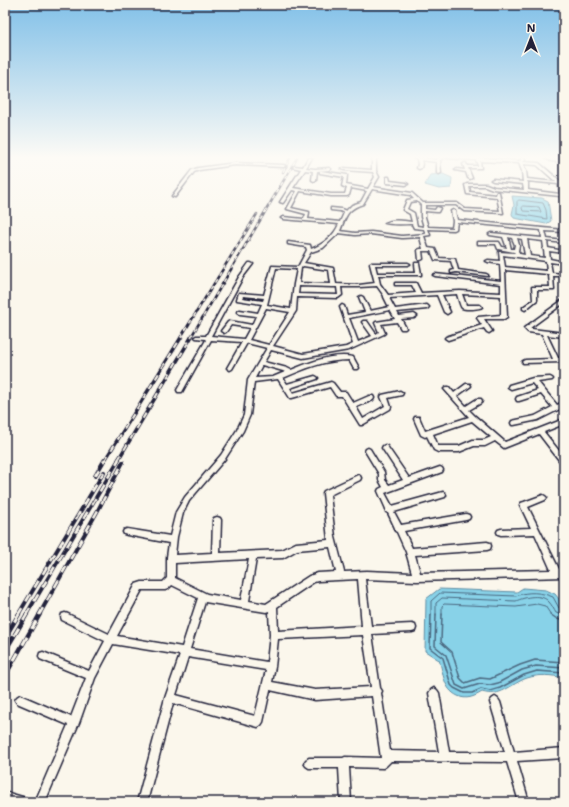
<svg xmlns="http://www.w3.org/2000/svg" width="569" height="807" font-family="'Shantell Sans',sans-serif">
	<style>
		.water { fill: #88d2e8; stroke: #5f8ca3 }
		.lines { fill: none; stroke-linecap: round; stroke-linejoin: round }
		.shore-far1 { stroke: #4b6880; stroke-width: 1 }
		.shore { stroke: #4b6880; stroke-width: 1.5 }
		.minor-tunnel { stroke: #d0ccc9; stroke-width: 4; stroke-dasharray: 4 2; stroke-linecap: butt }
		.minor-casing { stroke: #22223b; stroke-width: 3 }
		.minor { fill: #fbf7ec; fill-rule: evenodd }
		.rail-far3-casing { stroke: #22223b; stroke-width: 2.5 }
		.rail-far2-casing { stroke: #22223b; stroke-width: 3.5 }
		.rail-far1-casing { stroke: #22223b; stroke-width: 4 }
		.rail-casing { stroke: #22223b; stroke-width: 4.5 }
		.rail-far3 { stroke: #fbf7ec; stroke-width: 1.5; stroke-dasharray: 4; stroke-linecap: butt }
		.rail-far2 { stroke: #fbf7ec; stroke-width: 2; stroke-dasharray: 6; stroke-linecap: butt }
		.rail-far1 { stroke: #fbf7ec; stroke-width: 2.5; stroke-dasharray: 8; stroke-linecap: butt }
		.rail { stroke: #fbf7ec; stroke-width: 3; stroke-dasharray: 9; stroke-linecap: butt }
	</style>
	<rect width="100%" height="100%" fill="#fbf7ec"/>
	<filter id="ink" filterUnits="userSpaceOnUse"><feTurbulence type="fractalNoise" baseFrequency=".025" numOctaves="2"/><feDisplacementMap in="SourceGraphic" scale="8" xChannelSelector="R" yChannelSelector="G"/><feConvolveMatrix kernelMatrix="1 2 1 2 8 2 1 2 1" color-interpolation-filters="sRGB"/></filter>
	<g filter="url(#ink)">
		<g class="water">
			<path d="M443 174 452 178 451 188 439 189 425 185 430 175Z"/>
			<path d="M512 196 542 198 548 201 551 221 546 224 514 218 512 214 514 205Z"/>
			<path d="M523 588 546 590 555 594 559 599 564 610V678C551 675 540 674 527 678 510 684 501 698 482 692 474 697 466 700 458 696 443 689 444 674 439 660L425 651 426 599 439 589 517 592Z"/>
		</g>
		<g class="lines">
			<g class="shore-far1">
				<path d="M519 200 543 203 546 210 547 219 517 214V202Z"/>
				<path d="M524 206 539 207 541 212 523 211 522 208Z"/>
				<path d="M431 615V601L440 593 516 596C528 591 541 592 553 597L559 608 564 610"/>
				<path d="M436 615V603L442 598 516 601C525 597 542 593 549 602 552 605 554 610 556 613L563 615"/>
				<path d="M442 615V606L444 604 516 607 537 604 545 606 551 615"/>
			</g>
			<g class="shore">
				<path d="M431 614 430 648 443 658 451 685 454 688 464 693H472L481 689 490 691 500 688 524 675 537 671 564 673"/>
				<path d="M436 614 435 646 446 655 456 685 464 689 480 684 490 685 498 683 522 670 536 666 564 668"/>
				<path d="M442 614 441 642 452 652 460 678 465 683 480 678 490 679 520 665 535 660 564 662"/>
				<path d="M550 614 557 619 564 621"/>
				<path d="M559 614 564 615"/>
			</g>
			<path class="minor-tunnel" d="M284 166 294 167"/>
			<g class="minor-casing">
				<g id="minor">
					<path d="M308 158H312L306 168 315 169 329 168 331 169 329 170 317 171 316 180 314 181 312 180 313 171 305 170 293 188 331 194H345L347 188 342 186 344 177 320 173V171H321L347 175 346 185 368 189 375 177 373 172 344 170 342 169 344 168 372 170V158H376V171L379 177 373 187 412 193 423 203H457L465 209 500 211 497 197 467 194 465 185 467 184H486L494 187 524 190 523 184 493 181 491 180 493 179 523 182 522 171 519 163 480 161 481 168H468L472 178 470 179 468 178 466 172 455 170 457 169 465 170 463 164 465 163H466L467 166H478L476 160 447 158H487L519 161 521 160V158H525V160L523 162 539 163 560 181 564 196V205L562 204 560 196 493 189 485 186H469L470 192 496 195 497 192H499L503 213 464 211 456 205H425V209L435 210 437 207 440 208 438 212H437L425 211V217L428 227 452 228 453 221 451 211 453 210 455 211 457 220 564 230V232L545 231 547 239 564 241V243L547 241 548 248 564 251V253L549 251 550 259 564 262V264L550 262 552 273 564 274V276H553L554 290H537V300L525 310 523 309V307L533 300 532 287H550L549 275 548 274 505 270 507 317 504 319H484L492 331 489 333 487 332 484 328 448 340 445 338 446 337 482 325 477 318 478 317 501 315V296L462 294 466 305H480L482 307C480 309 465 310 462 308 460 306 458 297 457 294L442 295 450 312 447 314 444 312 437 295 389 298 395 309 427 305 429 307 427 309 397 312 399 316 414 314 417 316 414 318 401 319 406 328 405 329H401L397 322 381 324 385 333 384 334 349 350 303 358 271 350 264 362 287 368 291 370C309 363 332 353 353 357L359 368 358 369H354L349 360C325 360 304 369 283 378L287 384 315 376 317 377 318 378 317 379 290 388 293 393 331 382 333 383 340 392H346L353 403 369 396H373L374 398 373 400 356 407 363 419 385 406 381 397 382 395 400 391 403 393 402 395 388 398 391 407 390 409 362 425H360L342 396H336L330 387 292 398H290L278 379 254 382 250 415 243 431 225 459 189 501 183 513 177 537 175 555 212 553 213 520 214 518 217 517 220 518 221 520 220 553 282 550 296 543 328 540 323 493 324 491 358 475 360 476 361 478 360 480 330 495 335 537 344 572 367 571 412 573 406 552 397 532 395 531V528L388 513 386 512V509L378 491 379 489 383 487 379 480V474L365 451 366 449 368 448 370 449 384 472 385 480 389 485 403 480 382 448 383 446 385 445 387 446 409 478 440 467 442 468 443 470 442 472 385 493 392 506 443 492 445 493 446 495 445 497 394 512 401 525 466 514 469 515 470 517 469 519 466 520 404 531 412 548 487 542 490 543 491 546 490 549 487 550 415 555 420 573 551 570 535 534 501 535 498 534 497 532 498 530 501 529 531 528 520 505 521 503 524 502 543 495 545 496 547 498 545 500 528 507 559 569H564V577L417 581 365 579 371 626 412 624 415 625 416 628 415 631 412 632 372 634 380 688 382 691 381 693 390 751 439 752 429 693 431 690 434 688 437 690 439 693 449 752H505L490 702 492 699 495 697 498 699 500 702 514 752 564 748V758L517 761 529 802H519L507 762 391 761 386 766 383 768 349 767 351 802H341L339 768H309L306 766 304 763 306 760 309 758H343L345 757 381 758 372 696 315 700 270 690 263 722 261 725 258 727 173 703 147 802H137L165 698 180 655 113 644 95 678 79 723 45 802H35L68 725 17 703 15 700 17 697 20 695 71 717 86 678 40 659 39 656 40 653 43 652 89 671 105 641 62 620 61 617 62 614 65 613 68 614 109 634 136 584 142 582H163L167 578V557L169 543 127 535 124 534 123 532 124 530 127 529 170 536 176 512 185 497 221 455 237 430 244 415 248 380 267 348 247 343 232 369 230 370 227 368 242 342 211 340 182 392H178L177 390 206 340 205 339 196 338 195 337 196 336H206L239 277 249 263H251L253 264 243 277 211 336 244 339 250 328 231 325 226 332 224 333 221 331 228 322 230 321 252 325 256 316 240 314 237 312 240 310 258 313 262 304 237 300V299L239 293 264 295 272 266 298 267 307 250 306 247 288 244V242L310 245 311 249C323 245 334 236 339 224L283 219 281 218 283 217 304 219 306 214 287 209 297 191 292 190 283 203 280 202 301 169 292 167 294 166 303 167ZM523 164 537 165 556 182 527 179 526 171ZM527 181 558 184 560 194 528 190V183ZM351 188 367 191 361 202 352 205 346 211 341 209 331 208V210L340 211 344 213 340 222 308 219 309 212 291 208 300 191 331 196H347L349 195ZM372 189 410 195 414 199 407 200 403 210 410 214 412 222C403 221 393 219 385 223 389 225 406 224 412 224L414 228 424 229 426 234 402 236 371 232 355 233 340 231C346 216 347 209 363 204ZM417 201 421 205V217L424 227 417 226 414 213 407 209 410 202ZM457 222 541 230 542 238 491 233 489 234 490 235 503 237 507 248 502 247 499 242H478V244H496L498 249 514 252 515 253 499 252 500 261 488 260 486 261 488 262 500 264 501 281 435 274 433 275 435 276 501 284V293L460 291 421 293 416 283H395V285H412L416 293 388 295 380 284 378 275H421V274L419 263H415V264L416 273H377L375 265H408L410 264 408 263H370V264L375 283 359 285 336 284 333 268 304 263 311 252 323 248 339 233 355 235 371 234 402 238 420 237 423 249H420L418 250 419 260H421L423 259 422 251H431L435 260 451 261 454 270 451 271V273L456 272 488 276V275L486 274 458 270 455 259 439 258 435 249 428 248 424 236 430 235 428 229 454 230 456 229ZM508 237 512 238 515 245 514 249H511ZM517 238 522 239 525 255 520 254 518 251 519 245ZM527 239 543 241 544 248 543 249 544 250 545 258 530 256ZM503 255 546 261 547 271 505 267ZM303 266 329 270 331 284 299 283 301 268ZM276 268 297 269 294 284 291 309 267 305ZM299 286 332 287H337L338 295H337L298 294ZM377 286 384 296V297L389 307 370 311 363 297 361 296 359 297 365 312 347 315 344 306 342 305 340 307 353 344 346 347 303 354 273 346 296 311 297 297 338 298 342 295 341 287H359ZM243 296 264 298 263 301 242 298ZM266 308 290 312 269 345 249 340ZM390 310 395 319 376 322 375 323 379 332 376 334 367 321H363L362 322 372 336 358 342 349 318ZM262 365 283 371 285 372 273 377 255 378ZM330 547 336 572 318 573 309 576 266 604 249 601 256 559 283 558 297 550ZM249 559 241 600 207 594 175 578V563ZM358 579 362 626 278 631 277 607 314 582 318 581ZM172 585 198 598 182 647 117 636 142 590H165L168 589ZM205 602 266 612 269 611 270 635 267 662 190 649ZM363 635 371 687 315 690 272 682 275 667 278 639ZM188 657 266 670 255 716 176 695Z"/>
					<path d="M414 158H424L436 160 439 158H444L440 160 441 173 439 174 437 173V162L421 160 422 164 421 168 419 169 417 168 418 164 417 159Z"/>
					<path d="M545 158 564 160V162L551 161Z"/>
					<path d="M235 163 284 165 286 166 284 167 235 165 199 170 194 172 175 197 172 196 192 170 198 168Z"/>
					<path d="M387 177H389L390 181 406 183 408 184 406 185 387 183Z"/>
					<path d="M564 299V303L530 328 532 329 564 333V337L547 335 558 358H564V362L523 363 522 362 523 361 525 360 553 359 542 334 528 332 524 328Z"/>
					<path d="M550 377 552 378 553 379 552 380 538 382 557 405 564 402V407L538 420 514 425H512L511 423 512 421 535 416 552 407 541 394 519 401H517L516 399 517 397 538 390 532 383 511 389 508 387 509 385 533 378Z"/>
					<path d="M466 384H470L471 386 457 396 466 406 477 399H481L482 401 481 403 469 410 475 416 505 442 564 419V424L544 432 564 457V465L562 464 539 434 504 448 495 441 485 446H474L459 452H438L434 450 427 436 425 437 421 435 414 419 415 417H419L425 431 469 417 444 389 447 387H449L454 393ZM472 421 491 437 484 440H473L459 446H438L433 434Z"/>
					<path d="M5 792 26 798 27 802H5Z"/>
				</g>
			</g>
			<use href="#minor" class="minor"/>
			<g class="rail-far3-casing">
				<g id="rail-far3">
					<path d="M283 172 290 158"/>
					<path d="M181 337 257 214"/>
					<path d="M191 337 297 158"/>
				</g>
			</g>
			<g class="rail-far2-casing">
				<g id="rail-far2">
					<path d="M105 460 182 336"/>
					<path d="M118 460 192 336"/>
				</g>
			</g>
			<g class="rail-far1-casing">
				<g id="rail-far1">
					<path d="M95 476 105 459"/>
					<path d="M18 615 104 472"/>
					<path d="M26 615 119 459"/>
					<path d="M39 615 97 512 123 462"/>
				</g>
			</g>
			<g class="rail-casing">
				<g id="rail">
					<path d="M5 637 19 614"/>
					<path d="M5 651 27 614"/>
					<path d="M5 676 40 614"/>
				</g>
			</g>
			<use href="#rail-far3" class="rail-far3"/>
			<use href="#rail-far2" class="rail-far2"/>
			<use href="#rail-far1" class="rail-far1"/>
			<use href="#rail" class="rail"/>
		</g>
	</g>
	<linearGradient id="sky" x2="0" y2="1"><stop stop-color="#81c0e8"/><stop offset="0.58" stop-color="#fdfbf6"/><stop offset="1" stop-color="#fdfbf6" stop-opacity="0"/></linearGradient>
	<rect width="569" height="271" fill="url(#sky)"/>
	<rect width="569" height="807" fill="none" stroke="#fbf7ec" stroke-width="20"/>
	<rect x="10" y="10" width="549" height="787" fill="none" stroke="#22223b" stroke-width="1.5" filter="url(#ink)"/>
	<g transform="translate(531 38)" stroke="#fbf7ec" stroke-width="3" paint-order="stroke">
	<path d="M0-3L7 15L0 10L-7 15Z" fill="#22223b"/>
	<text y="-6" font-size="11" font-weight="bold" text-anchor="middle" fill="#22223b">N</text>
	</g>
</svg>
